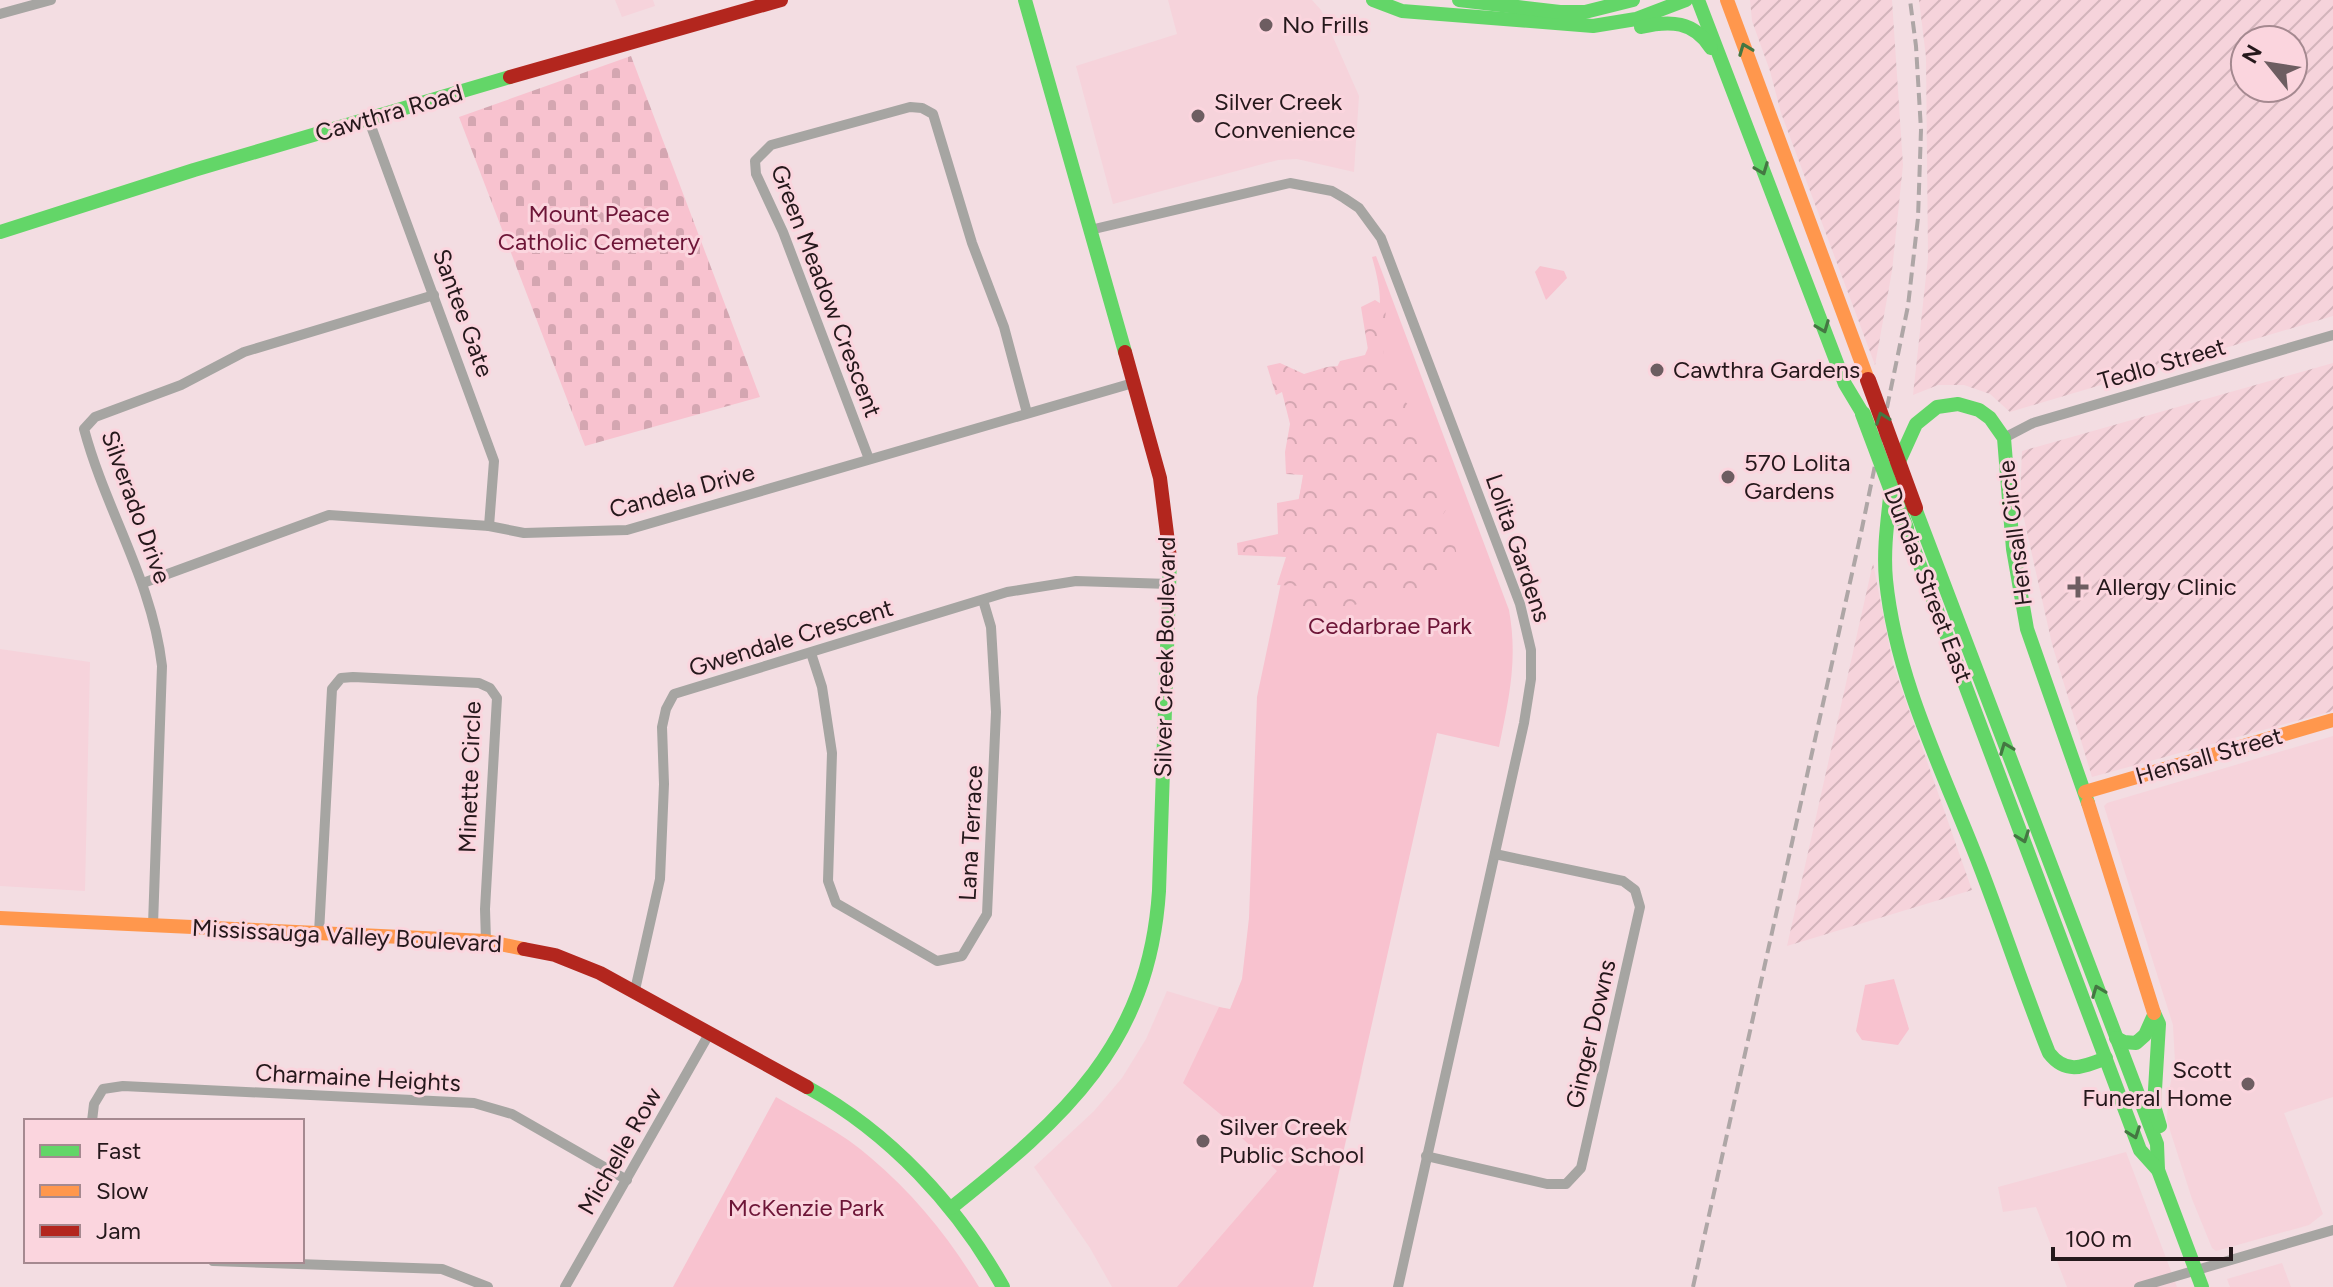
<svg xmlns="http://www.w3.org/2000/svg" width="2333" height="1287" font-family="Figtree,sans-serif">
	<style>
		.built { fill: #f6d3db }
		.industrial { fill: url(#industrial-furrows); fill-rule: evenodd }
		.green { fill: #f8c2cf }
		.forest { fill: url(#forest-crowns) }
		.cemetery { fill: url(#cemetery-stones) }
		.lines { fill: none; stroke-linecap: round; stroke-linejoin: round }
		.street { stroke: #a6a5a2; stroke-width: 10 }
		.fast { stroke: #63d668; stroke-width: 14 }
		.slow { stroke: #ff974d; stroke-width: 14 }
		.jam { stroke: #b3261e; stroke-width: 14 }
		.rail { stroke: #aea6a6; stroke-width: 4; stroke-dasharray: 12 6; stroke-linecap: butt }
		.fast-bridge { stroke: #63d668; stroke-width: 16 }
		.jam-bridge { stroke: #b3261e; stroke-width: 16 }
		.oneway { stroke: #447742 }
		.poi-dot { fill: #6d5d61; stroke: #fbd5de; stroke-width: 3 }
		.labels { text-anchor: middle; stroke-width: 6; stroke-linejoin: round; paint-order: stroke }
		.poi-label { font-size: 24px; fill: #25181b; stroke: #fbd5de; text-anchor: start }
		.street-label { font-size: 24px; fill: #25181b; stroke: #fbd5de }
		.park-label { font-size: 24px; fill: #6d1537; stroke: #fbd5de }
	</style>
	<defs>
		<pattern id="industrial-furrows" width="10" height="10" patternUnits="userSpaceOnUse" patternTransform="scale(2)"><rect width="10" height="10" fill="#f6d3db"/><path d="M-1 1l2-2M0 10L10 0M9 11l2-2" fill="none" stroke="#d3b4bb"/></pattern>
		<pattern id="forest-crowns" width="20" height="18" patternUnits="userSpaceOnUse" patternTransform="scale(2)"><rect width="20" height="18" fill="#f8c2cf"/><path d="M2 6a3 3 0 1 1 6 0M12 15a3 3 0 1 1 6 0" fill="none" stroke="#d4a6b1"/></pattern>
		<pattern id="cemetery-stones" width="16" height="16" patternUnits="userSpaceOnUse" patternTransform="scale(2)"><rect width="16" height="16" fill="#f8c2cf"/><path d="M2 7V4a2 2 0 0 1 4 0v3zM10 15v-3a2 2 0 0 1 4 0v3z" fill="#d4a6b1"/></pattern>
	</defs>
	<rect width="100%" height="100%" fill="#f3dde2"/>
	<g class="built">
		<path d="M615 0H653L655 6 622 17Z"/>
		<path d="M1168 0H1312L1321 10 1359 96 1354 172 1297 159 1278 160 1113 204 1076 66 1177 34Z"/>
		<path d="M0 649 90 662 85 891 0 886Z"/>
		<path d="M2333 736V1097L2284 1113 2323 1214 2309 1225 2216 1251 2212 1248 2192 1199 2167 1121 2168 1096 2175 1062 2173 1025 2104 806 2107 803Z"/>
		<path d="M1167 991 1230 1010 1362 1071 1313 1287H1112L1090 1248 1034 1167 1094 1111 1122 1078 1146 1039Z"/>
		<path d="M2126 1152 2177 1287H2067L2036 1207 2003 1212 1998 1187Z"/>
		<path d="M2282 1263 2291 1287H2230L2227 1279Z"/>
	</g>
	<g class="industrial">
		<path d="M1750 0H1892L1903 165 1892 271 1875 365 1781 113 1770 71 1752 21Z"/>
		<path d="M1919 0H2333V316L2010 412 1990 394 1964 385H1938L1913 395 1928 258 1926 57ZM2293 40V88H2245V40Z"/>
		<path d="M2333 363V711L2092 777 2052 644 2020 501 2022 451Z"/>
		<path d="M1873 563 1893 664 1972 890 1787 946Z"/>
	</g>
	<g class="green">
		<path d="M1376 256 1509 610C1518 660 1509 698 1499 747L1437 733 1313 1287H1177L1277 1171 1225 1122 1226 1119 1183 1083 1219 1007 1230 1009 1242 979 1249 918 1257 697 1319 403 1340 361 1365 355C1383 314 1384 300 1372 257Z"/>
		<path d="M1540 266 1564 271 1567 278 1546 300 1535 272Z"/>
		<path d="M1894 979 1909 1029 1898 1045 1862 1040 1856 1031 1865 985Z"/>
		<path d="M776 1097C808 1116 843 1133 871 1158 914 1194 950 1239 979 1287H673Z"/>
	</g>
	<path class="forest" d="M1375 300 1386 307 1383 355C1396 370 1404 378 1402 399L1421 416 1422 443 1442 464 1443 486 1449 498 1446 510 1439 520C1443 529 1452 537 1455 546 1461 565 1446 586 1428 590 1414 593 1398 589 1384 593 1356 601 1356 613 1325 602L1315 614 1299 621 1294 612 1302 601 1301 586 1277 585 1286 557 1238 555 1237 543 1278 534 1277 503 1299 499 1303 475 1286 474 1285 452 1290 424 1282 392 1276 395 1267 366 1280 363 1304 374 1327 367 1362 364 1369 356 1361 307Z"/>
	<path class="cemetery" d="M631 56 760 397 585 446 459 117Z"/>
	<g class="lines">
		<g class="street">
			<path d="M0 14 51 0"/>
			<path d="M368 118 494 461 489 526"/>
			<path d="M1090 230 1290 183 1332 191 1344 198 1359 208 1381 238 1520 604 1531 650V679L1524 723 1398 1287"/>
			<path d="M2004 438 2033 423 2333 335"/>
			<path d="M869 459 783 232 756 174 755 161 771 145 910 107 922 108 933 114 972 243 1004 327 1027 413"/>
			<path d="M143 583 329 515 489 526 524 533 627 530 1133 383"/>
			<path d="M811 653 822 687 832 753 828 881 836 903 937 961 962 956 987 914 996 712 991 627 983 600"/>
			<path d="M153 925 162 666C152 580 106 511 84 429L95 417 181 385 244 352 434 295"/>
			<path d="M319 933 332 689 341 678 353 677 479 683 490 688 497 698 485 909 486 941"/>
			<path d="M635 990 660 879 664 784 662 727 666 709 674 694 1007 592 1076 581 1169 584"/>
			<path d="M92 1121 94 1104 103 1089 123 1086 474 1103 512 1114 627 1180"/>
			<path d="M1426 1156 1547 1184H1566L1581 1168 1640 907 1635 890 1623 881 1495 854"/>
			<path d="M213 1261 442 1269 488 1287"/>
			<path d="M565 1287 709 1034"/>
			<path d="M2139 1287 2333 1230"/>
		</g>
		<g class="fast">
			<path d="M1025 0 1125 352"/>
			<path d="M1373 0 1402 11 1593 26 1636 19 1686 0"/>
			<path d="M1459 0 1560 12H1585L1633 0"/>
			<path d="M1698 0 1845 384 1863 414"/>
			<path d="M1641 27C1670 20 1694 21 1711 48"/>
			<path d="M0 232 194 170 510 77"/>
			<path d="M1896 468 1916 424 1937 407 1958 404 1979 410 1990 418 2004 438 2013 549 2027 629 2088 803"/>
			<path d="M1891 488C1888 518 1883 549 1886 580 1896 680 1943 771 1979 864 2003 926 2024 991 2049 1053 2066 1075 2083 1067 2106 1058"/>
			<path d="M1915 508 2157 1144 2158 1170"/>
			<path d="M1906 528 2140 1150 2158 1170 2202 1287"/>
			<path d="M2154 1013 2159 1024 2154 1106 2160 1126"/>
			<path d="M2116 1038 2124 1042 2136 1043 2145 1035 2154 1015"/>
			<path d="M807 1087C890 1133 957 1205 1003 1287"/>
			<path d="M951 1208C1064 1118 1149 1044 1159 891L1170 558"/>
		</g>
		<g class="slow">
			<path d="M1727 0 1868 380"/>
			<path d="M2085 792 2333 720"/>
			<path d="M2088 803 2154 1013"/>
			<path d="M0 918 486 941 524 949"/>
		</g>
		<g class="jam">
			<path d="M510 77 781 0"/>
			<path d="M1125 352 1160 478 1170 558"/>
			<path d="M524 949 555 955 600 973 807 1087"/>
		</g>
		<path class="rail" d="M1693 1287 1861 533 1908 306 1918 218 1921 130 1916 46 1910 0"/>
		<path class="fast-bridge" d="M1863 414 1906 528"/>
		<path class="jam-bridge" d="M1868 380 1915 508"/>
	</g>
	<defs><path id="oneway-chevron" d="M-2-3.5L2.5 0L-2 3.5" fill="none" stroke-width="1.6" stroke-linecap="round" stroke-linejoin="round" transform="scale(2)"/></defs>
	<g class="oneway">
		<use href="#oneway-chevron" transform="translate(1745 49) rotate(-111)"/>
		<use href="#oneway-chevron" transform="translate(1762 169) rotate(69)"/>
		<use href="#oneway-chevron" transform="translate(1823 327) rotate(69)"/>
		<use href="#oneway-chevron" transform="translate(1882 418) rotate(-110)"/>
		<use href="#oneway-chevron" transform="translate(2006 748) rotate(-111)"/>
		<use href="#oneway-chevron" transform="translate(2023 837) rotate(70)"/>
		<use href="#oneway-chevron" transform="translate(2098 991) rotate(-111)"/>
		<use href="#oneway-chevron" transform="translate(2134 1133) rotate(70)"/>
	</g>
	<g class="poi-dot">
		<circle cx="1266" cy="25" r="8"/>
		<circle cx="1198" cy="116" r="8"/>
		<circle cx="1657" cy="370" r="8"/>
		<circle cx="1728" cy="477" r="8"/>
		<path d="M2074 575h8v8h8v8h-8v8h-8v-8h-8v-8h8z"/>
		<circle cx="2248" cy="1084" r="8"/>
		<circle cx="1203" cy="1141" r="8"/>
	</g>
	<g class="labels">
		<g class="poi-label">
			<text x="1282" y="33">No Frills</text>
			<text x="1214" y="110">Silver Creek<tspan x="1214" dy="28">Convenience</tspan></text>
			<text x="1673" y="378">Cawthra Gardens</text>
			<text x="1744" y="471">570 Lolita<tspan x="1744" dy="28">Gardens</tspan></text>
			<text x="2096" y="595">Allergy Clinic</text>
			<text x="2232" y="1078" text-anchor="end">Scott<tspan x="2232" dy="28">Funeral Home</tspan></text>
			<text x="1219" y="1135">Silver Creek<tspan x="1219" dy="28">Public School</tspan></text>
		</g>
		<g class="street-label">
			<text transform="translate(389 113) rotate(-16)" y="8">Cawthra Road</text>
			<text transform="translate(826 291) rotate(69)" y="8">Green Meadow Crescent</text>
			<text transform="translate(463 313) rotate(70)" y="8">Santee Gate</text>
			<text transform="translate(2162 364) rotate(-16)" y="8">Tedlo Street</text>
			<text transform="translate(682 491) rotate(-15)" y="8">Candela Drive</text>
			<text transform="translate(136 507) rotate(70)" y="8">Silverado Drive</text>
			<text transform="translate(2015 533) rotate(-97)" y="8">Hensall Circle</text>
			<text transform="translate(1518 548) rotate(71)" y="8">Lolita Gardens</text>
			<text transform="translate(1928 585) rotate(69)" y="8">Dundas Street East</text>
			<text transform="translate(791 638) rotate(-17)" y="8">Gwendale Crescent</text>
			<text transform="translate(1165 657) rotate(-89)" y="8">Silver Creek Boulevard</text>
			<text transform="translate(2209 756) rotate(-16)" y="8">Hensall Street</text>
			<text transform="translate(470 777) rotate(-88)" y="8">Minette Circle</text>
			<text transform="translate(971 833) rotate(-87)" y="8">Lana Terrace</text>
			<text transform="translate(347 936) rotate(3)" y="8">Mississauga Valley Boulevard</text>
			<text transform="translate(1591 1034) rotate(-77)" y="8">Ginger Downs</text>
			<text transform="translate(358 1078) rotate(3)" y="8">Charmaine Heights</text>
			<text transform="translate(620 1151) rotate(-60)" y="8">Michelle Row</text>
		</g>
		<g class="park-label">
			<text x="599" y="222">Mount Peace<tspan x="599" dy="28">Catholic Cemetery</tspan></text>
			<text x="1390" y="634">Cedarbrae Park</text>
			<text x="806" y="1216">McKenzie Park</text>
		</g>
	</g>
	<rect x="24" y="1119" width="280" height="144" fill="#fbd5de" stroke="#a58990" stroke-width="2"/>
	<rect x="40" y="1145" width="40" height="12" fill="#63d668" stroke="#a58990" stroke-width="2"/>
	<text x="96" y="1159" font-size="24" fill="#25181b">Fast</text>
	<rect x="40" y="1185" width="40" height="12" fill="#ff974d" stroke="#a58990" stroke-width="2"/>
	<text x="96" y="1199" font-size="24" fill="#25181b">Slow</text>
	<rect x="40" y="1225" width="40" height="12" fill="#b3261e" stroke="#a58990" stroke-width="2"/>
	<text x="96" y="1239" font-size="24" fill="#25181b">Jam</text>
	<g transform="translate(2269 64) rotate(300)"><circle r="38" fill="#fbd5de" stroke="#a58990" stroke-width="2"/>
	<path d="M0-6L14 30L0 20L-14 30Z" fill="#6d5d61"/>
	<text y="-12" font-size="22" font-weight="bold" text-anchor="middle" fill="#25181b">N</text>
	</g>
	<path d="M2053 1247v12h178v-12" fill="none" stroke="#25181b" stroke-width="4"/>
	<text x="2065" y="1247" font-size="24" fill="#25181b" stroke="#fbd5de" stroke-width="6" paint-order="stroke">100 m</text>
</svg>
